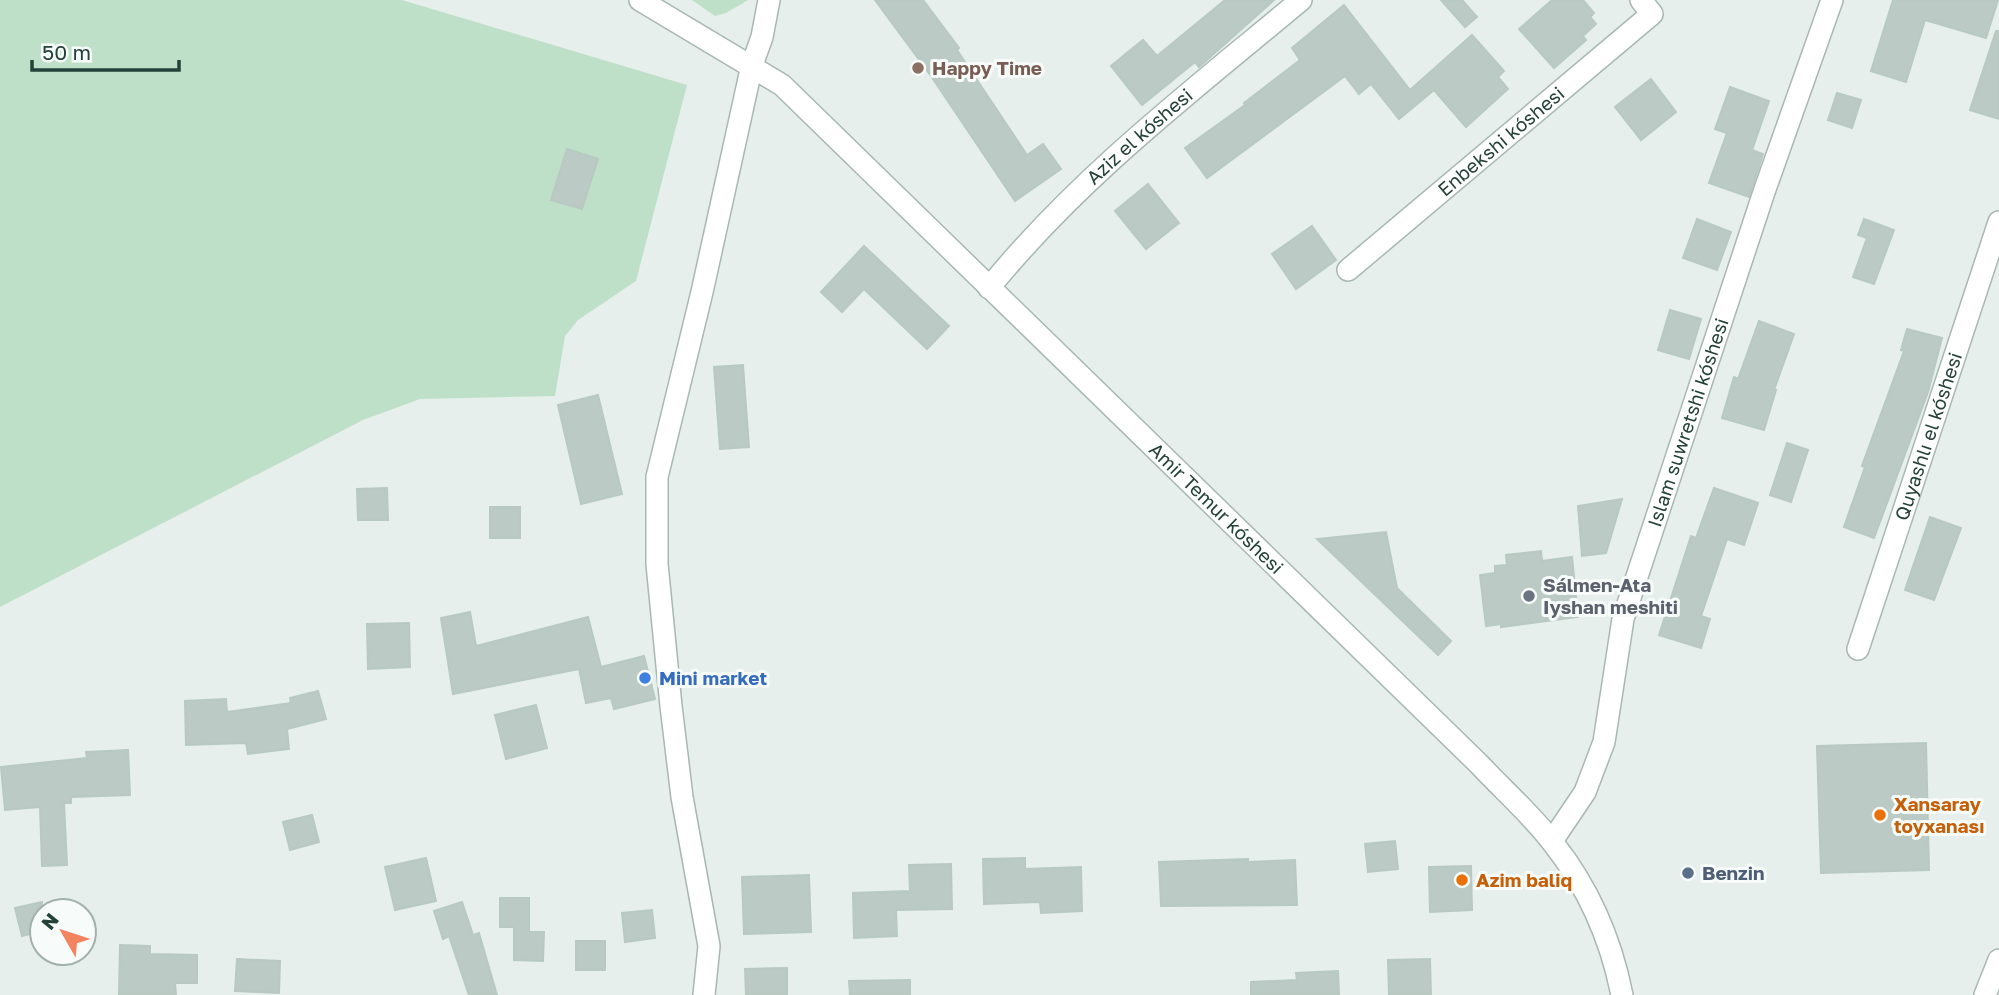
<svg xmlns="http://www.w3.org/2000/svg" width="1999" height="995" font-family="'Golos Text',sans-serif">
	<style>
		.green { fill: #bfe0c8 }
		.building { fill: #bbcac4; stroke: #b8c9c2; stroke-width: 2 }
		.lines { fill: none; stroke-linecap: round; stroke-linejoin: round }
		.minor-casing { stroke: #a8b8b2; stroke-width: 24 }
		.minor { stroke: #fff; stroke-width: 21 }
		.education-dot { fill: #8d6e63; stroke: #f7fbf9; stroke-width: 2.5 }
		.worship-dot { fill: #6b7280; stroke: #f7fbf9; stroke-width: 2.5 }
		.shop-dot { fill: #3f7fe0; stroke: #f7fbf9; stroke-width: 2.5 }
		.food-dot { fill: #e8710a; stroke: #f7fbf9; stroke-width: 2.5 }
		.service-dot { fill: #5c6f8a; stroke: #f7fbf9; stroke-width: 2.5 }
		.labels { text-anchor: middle; stroke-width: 6; stroke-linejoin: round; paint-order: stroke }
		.education-label { font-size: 19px; font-weight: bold; fill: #785e54; stroke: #f7fbf9; text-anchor: start }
		.street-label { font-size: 19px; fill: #24423a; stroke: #f7fbf9 }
		.worship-label { font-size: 19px; font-weight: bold; fill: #5b616d; stroke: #f7fbf9; text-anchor: start }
		.shop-label { font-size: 19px; font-weight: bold; fill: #366cbe; stroke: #f7fbf9; text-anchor: start }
		.food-label { font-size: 19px; font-weight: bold; fill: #c56008; stroke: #f7fbf9; text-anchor: start }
		.service-label { font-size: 19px; font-weight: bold; fill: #4e5e75; stroke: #f7fbf9; text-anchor: start }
	</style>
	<rect width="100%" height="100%" fill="#e6efeb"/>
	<g class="green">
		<path d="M0 0H402L687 85 636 281 578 320 565 336 555 396 420 399 363 420 0 607Z"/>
		<path d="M692 0H748L726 13 715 16Z"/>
	</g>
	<g class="building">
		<path d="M875 0H923L959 48 957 50 1027 155 1043 144 1061 169 1015 201 931 76Z"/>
		<path d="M1225 0H1274L1199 67 1195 62 1142 105 1111 66 1143 40 1157 56Z"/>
		<path d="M1441 0H1462L1477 17 1465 27Z"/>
		<path d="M1552 0H1583L1594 13 1590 17 1596 24 1583 36 1586 40 1554 68 1519 29Z"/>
		<path d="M1893 0H1998L1986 38 1925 20 1906 82 1871 71Z"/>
		<path d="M1344 5 1410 90 1472 35 1504 71 1498 77 1508 89 1466 127 1434 90 1399 119 1371 84 1359 94 1345 76 1207 178 1185 148 1245 105 1244 103 1300 60 1292 48Z"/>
		<path d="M1996 31H1999V119L1970 110Z"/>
		<path d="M1651 79 1676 112 1641 140 1615 107Z"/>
		<path d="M1730 87 1769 101 1752 150 1763 154 1749 197 1709 183 1727 133 1715 129Z"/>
		<path d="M1837 93 1861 100 1852 128 1828 120Z"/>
		<path d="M567 149 598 159 582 209 551 200Z"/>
		<path d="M1148 184 1179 223 1146 249 1115 211Z"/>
		<path d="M1697 219 1731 232 1717 270 1683 258Z"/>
		<path d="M1864 219 1894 230 1874 284 1853 277 1867 238 1858 235Z"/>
		<path d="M1312 226 1336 260 1296 289 1272 254Z"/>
		<path d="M864 246 949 326 927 349 864 289 842 312 821 292Z"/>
		<path d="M1670 310 1701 319 1689 359 1658 350Z"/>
		<path d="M1759 321 1794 334 1774 390H1776L1764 430 1722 418 1734 377 1738 379Z"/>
		<path d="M1907 329 1942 338 1928 392 1874 538 1844 527 1865 467 1862 466 1904 351 1901 350Z"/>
		<path d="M743 365 749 447 720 449 714 367Z"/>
		<path d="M598 395 622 494 581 504 558 405Z"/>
		<path d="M1787 443 1808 450 1791 502 1770 495Z"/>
		<path d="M387 488 388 520H358L357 489Z"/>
		<path d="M1714 488 1758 503 1744 545 1727 539 1701 616 1710 619 1701 648 1659 635 1691 536 1696 538Z"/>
		<path d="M1622 499 1606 553 1582 556 1578 506Z"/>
		<rect x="490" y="507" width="30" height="31"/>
		<path d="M1930 517 1961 528 1934 600 1905 590Z"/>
		<path d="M1386 532 1397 588 1451 641 1438 655 1317 539Z"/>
		<path d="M1541 551 1542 561 1572 557 1578 617 1501 627V624L1486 626 1480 575 1495 573V566L1507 565 1506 555Z"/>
		<path d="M470 612 476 646 588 617 601 667 644 656 655 699 614 709 611 698 586 703 579 669 453 694 441 618Z"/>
		<path d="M409 623 410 667 368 669 367 624Z"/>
		<path d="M318 691 326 719 287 729 289 749 248 754 246 743 186 745 185 701 226 699 227 712 291 703 290 698Z"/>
		<path d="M536 705 547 748 506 759 495 715Z"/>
		<path d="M1926 743 1929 870 1821 873 1817 746Z"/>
		<path d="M128 750 130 795 71 797V803H64L67 865 42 866 40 807 5 810 1 767 87 758 86 752Z"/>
		<path d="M312 815 319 842 290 850 283 822Z"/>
		<path d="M1395 841 1398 869 1368 872 1365 844Z"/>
		<path d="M426 858 436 901 395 910 385 867Z"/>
		<path d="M1025 858V869L1081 867 1082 911 1041 913 1040 902 984 904 983 859Z"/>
		<path d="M1248 859V862L1295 860 1297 905 1161 906 1159 862Z"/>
		<path d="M951 864 952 909 896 910 897 936 854 938 853 893 910 891 909 865Z"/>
		<path d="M1471 866 1472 910 1430 912 1429 867Z"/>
		<path d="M809 875 811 932 744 934 742 877Z"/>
		<path d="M500 898H529V932H544L543 961 514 960V927H500Z"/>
		<path d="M42 902V931L22 936 15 908Z"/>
		<path d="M462 902 473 935 479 933 497 995H469L449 936 443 939 434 911Z"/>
		<path d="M652 910 655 938 625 942 622 913Z"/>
		<rect x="576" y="941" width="29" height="29"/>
		<path d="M120 945 150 946V954L197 955V983H175L176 995H119Z"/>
		<path d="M237 959 280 961 279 993 235 991Z"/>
		<path d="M1430 959 1431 995H1389L1388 960Z"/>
		<path d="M787 968V995H746L745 969Z"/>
		<path d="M1338 971 1339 995H1251V982L1297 980 1296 973Z"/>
		<path d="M910 980V995H850L849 981Z"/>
	</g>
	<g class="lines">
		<g class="minor-casing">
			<g id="minor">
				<path id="s1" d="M640 0 782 85 1479 764C1503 790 1532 815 1553 843 1588 887 1611 940 1622 995"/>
				<path id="s2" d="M1348 270 1652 14 1641 0"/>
				<path id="s3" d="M989 288C1078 178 1193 90 1301 0"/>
				<path id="s4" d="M1858 649 1999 222"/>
				<path id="s5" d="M1552 841 1585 792 1604 742 1623 619 1764 192 1832 0"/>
				<path d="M704 995 709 946 682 797 671 706 657 564V477L702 292 752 65 762 37 769 0"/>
				<path d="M1985 995 1999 960"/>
			</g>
		</g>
		<use href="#minor" class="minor"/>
	</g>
	<circle class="education-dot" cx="918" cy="68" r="7"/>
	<circle class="worship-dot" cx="1529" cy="596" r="7"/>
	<circle class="shop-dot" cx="645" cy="678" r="7"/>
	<g class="food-dot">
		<circle cx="1880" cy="815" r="7"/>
		<circle cx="1462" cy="880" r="7"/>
	</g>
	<circle class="service-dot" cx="1688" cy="873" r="7"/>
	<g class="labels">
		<g class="education-label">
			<text x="932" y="75">Happy Time</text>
		</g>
		<g class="street-label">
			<text dy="7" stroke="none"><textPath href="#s3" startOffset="214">Aziz el kóshesi</textPath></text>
			<text dy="7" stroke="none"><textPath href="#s2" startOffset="200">Enbekshi kóshesi</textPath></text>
			<text dy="7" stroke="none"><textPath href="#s5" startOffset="444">Islam suwretshi kóshesi</textPath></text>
			<text dy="7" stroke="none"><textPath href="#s4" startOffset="224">Quyashlı el kóshesi</textPath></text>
			<text dy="7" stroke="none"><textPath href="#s1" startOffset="772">Amir Temur kóshesi</textPath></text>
		</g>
		<g class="worship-label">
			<text x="1543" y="592">Sálmen-Ata<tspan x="1543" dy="22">Iyshan meshiti</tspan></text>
		</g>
		<g class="shop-label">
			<text x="659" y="685">Mini market</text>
		</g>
		<g class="food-label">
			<text x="1894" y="811">Xansaray<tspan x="1894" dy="22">toyxanası</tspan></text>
			<text x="1476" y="887">Azim baliq</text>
		</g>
		<g class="service-label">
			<text x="1702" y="880">Benzin</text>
		</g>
	</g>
	<g transform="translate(63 932) rotate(309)"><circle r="33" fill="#f7fbf9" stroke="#a3b1ad" stroke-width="2"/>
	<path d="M0-5L12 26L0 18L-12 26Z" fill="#f4845f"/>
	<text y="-10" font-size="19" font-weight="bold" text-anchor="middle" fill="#24423a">N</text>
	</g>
	<path d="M32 60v10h147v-10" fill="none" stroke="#24423a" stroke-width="3.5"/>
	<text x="42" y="60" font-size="21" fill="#24423a" stroke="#f7fbf9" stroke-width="5" paint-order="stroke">50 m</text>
</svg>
